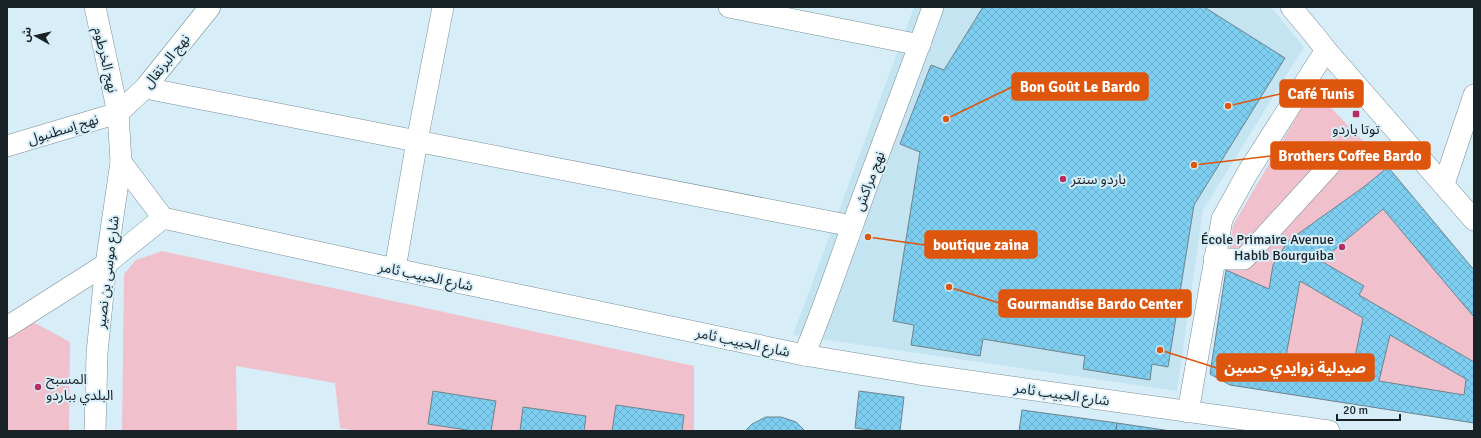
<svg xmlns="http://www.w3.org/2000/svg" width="1481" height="438" font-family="Signika,'Noto Sans Arabic',sans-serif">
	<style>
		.built { fill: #c4e4f2 }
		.green { fill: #f0c1cd }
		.building { fill: url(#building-cross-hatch); stroke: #6d838c; fill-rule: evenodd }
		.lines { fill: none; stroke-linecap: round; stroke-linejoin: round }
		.minor-casing { stroke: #788e98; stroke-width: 22 }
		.minor { stroke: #fff; stroke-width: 21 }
		.poi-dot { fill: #b72c64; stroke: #d7eef9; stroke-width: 1.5 }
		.labels { text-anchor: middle; stroke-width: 4; stroke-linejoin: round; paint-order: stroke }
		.street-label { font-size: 14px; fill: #192226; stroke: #d7eef9 }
		.poi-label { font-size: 14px; fill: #192226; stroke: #d7eef9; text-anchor: start }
		.leader { fill: none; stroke: #de560d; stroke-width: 1.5 }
		.callout-dot { fill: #de560d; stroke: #d7eef9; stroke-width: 1.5 }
		.callout { fill: #de560d; stroke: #de560d; stroke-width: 1.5 }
		.callout-label { font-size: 15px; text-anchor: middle; font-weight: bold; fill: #fff }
	</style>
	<defs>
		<pattern id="building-cross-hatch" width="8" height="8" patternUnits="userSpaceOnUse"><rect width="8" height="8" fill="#7dcef1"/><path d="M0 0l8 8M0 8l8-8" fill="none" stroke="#6bb1ce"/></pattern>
	</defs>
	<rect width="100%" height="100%" fill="#d7eef9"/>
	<path class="built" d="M914 7H1271L1304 47 1203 210 1177 391 793 335Z"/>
	<g class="green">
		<path d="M1313 89 1388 167 1474 270V423L1230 385 1210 374 1233 225Z"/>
		<path d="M162 251 694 366V431H357L340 428 335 383 236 366 237 431H122L124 274 136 260Z"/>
		<path d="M22 316 70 342 69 431H7V326Z"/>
	</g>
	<g class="building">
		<path d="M983 7H1204L1285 58 1194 205 1168 367 1152 364 1150 380 1083 369 1085 356 983 339 980 356 911 345 914 325 893 321 920 152 900 144 931 65 944 70Z"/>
		<path d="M1388 167 1474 270V317L1383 209 1321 261 1364 286 1359 295 1474 362V423L1230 385 1210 374 1226 270 1269 289 1273 265 1288 241 1365 186ZM1300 281 1363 318 1351 377 1284 367ZM1390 335 1466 379 1464 395 1379 381Z"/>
		<path d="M433 391 496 401 491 431H473L428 424Z"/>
		<path d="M859 391 904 397 900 431H878L855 428Z"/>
		<path d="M616 405 684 415 682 431H612Z"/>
		<path d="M523 407 586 416 584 431H520Z"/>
		<path d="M1022 410 1117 423 1116 431H1019Z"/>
		<path d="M766 417H781L796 422 805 431H745L752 424Z"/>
		<path d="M1117 423 1171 431H1116Z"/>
	</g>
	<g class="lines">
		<g class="minor-casing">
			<g id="minor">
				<path d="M95 7 118 113 121 162 106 264 97 353 95 431"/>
				<path d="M729 7 920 45"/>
				<path d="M1291 7 1316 37 1326 50 1474 220"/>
				<path d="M145 88 852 226"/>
				<path d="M7 146 118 113 145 88 210 7"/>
				<path d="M121 162 163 218 395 269 804 355 919 374 1329 431"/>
				<path d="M1444 184 1474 95"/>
				<path d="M1214 259H1244L1330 165"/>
				<path d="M395 269 417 141 443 7"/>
				<path d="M7 327 106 264 163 218"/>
				<path d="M804 355C822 313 836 270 852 227 878 153 907 81 933 7"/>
				<path d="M1188 412 1222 219 1248 172 1326 50"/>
			</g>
		</g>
		<use href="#minor" class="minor"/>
	</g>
	<g class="poi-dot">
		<rect x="1352" y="110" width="8" height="8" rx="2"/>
		<circle cx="1063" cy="179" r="4"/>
		<circle cx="1342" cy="247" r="4"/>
		<circle cx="38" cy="387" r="4"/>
	</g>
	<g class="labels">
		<g class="street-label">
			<text transform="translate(106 60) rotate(77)" y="5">نهج الخرطوم</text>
			<text transform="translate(166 61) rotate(-51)" y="5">نهج البرتقال</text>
			<text transform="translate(63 129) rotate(-17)" y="5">نهج إسطنبول</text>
			<text transform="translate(869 181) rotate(-69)" y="5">نهج مراكش</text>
			<text transform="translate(107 272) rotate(-83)" y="5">شارع موسى بن نصير</text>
			<text transform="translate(426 276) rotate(12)" y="5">شارع الحبيب ثامر</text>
			<text transform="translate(743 342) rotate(12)" y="5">شارع الحبيب ثامر</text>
			<text transform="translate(1062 394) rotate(8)" y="5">شارع الحبيب ثامر</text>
		</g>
		<g class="poi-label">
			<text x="1356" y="134" text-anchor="middle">توتا باردو</text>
			<text x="1071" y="184">باردو سنتر</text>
			<text x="1334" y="244" text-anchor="end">École Primaire Avenue<tspan x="1334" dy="16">Habib Bourguiba</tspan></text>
			<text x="46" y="384">المسبح<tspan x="46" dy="16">البلدي بباردو</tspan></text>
		</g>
	</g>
	<path class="leader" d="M946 119L1012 87M1228 106L1280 94M1194 165L1271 156M868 237L925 245M949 287L999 303M1160 350L1217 368"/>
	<g class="callout-dot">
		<circle cx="946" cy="119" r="4"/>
		<circle cx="1228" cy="106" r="4"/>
		<circle cx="1194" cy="165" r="4"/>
		<circle cx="868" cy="237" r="4"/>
		<circle cx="949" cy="287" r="4"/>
		<circle cx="1160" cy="350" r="4"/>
	</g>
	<g class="callout">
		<rect x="1012" y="73" width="136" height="27" rx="4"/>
		<rect x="1280" y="80" width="83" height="27" rx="4"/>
		<rect x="1271" y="142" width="159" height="27" rx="4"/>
		<rect x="925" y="231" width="112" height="27" rx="4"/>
		<rect x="999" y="290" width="192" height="27" rx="4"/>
		<rect x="1217" y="354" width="157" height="27" rx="4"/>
	</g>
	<g class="callout-label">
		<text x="1080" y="92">Bon Goût Le Bardo</text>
		<text x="1321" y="99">Café Tunis</text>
		<text x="1350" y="161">Brothers Coffee Bardo</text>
		<text x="981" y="250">boutique zaina</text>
		<text x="1095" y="309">Gourmandise Bardo Center</text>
		<text x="1295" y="373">صيدلية زوايدي حسين</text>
	</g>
	<rect width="1481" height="438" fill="none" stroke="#192226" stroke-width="16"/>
	<g transform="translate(36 36) rotate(278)" stroke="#d7eef9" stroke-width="3" paint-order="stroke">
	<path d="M0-3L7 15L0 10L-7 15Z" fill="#192226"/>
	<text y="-6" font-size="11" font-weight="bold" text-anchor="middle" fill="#192226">ش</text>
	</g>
	<path d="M1337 414v6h63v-6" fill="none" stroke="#192226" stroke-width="2"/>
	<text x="1343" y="414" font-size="12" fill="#192226" stroke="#d7eef9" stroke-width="3" paint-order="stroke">20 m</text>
</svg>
